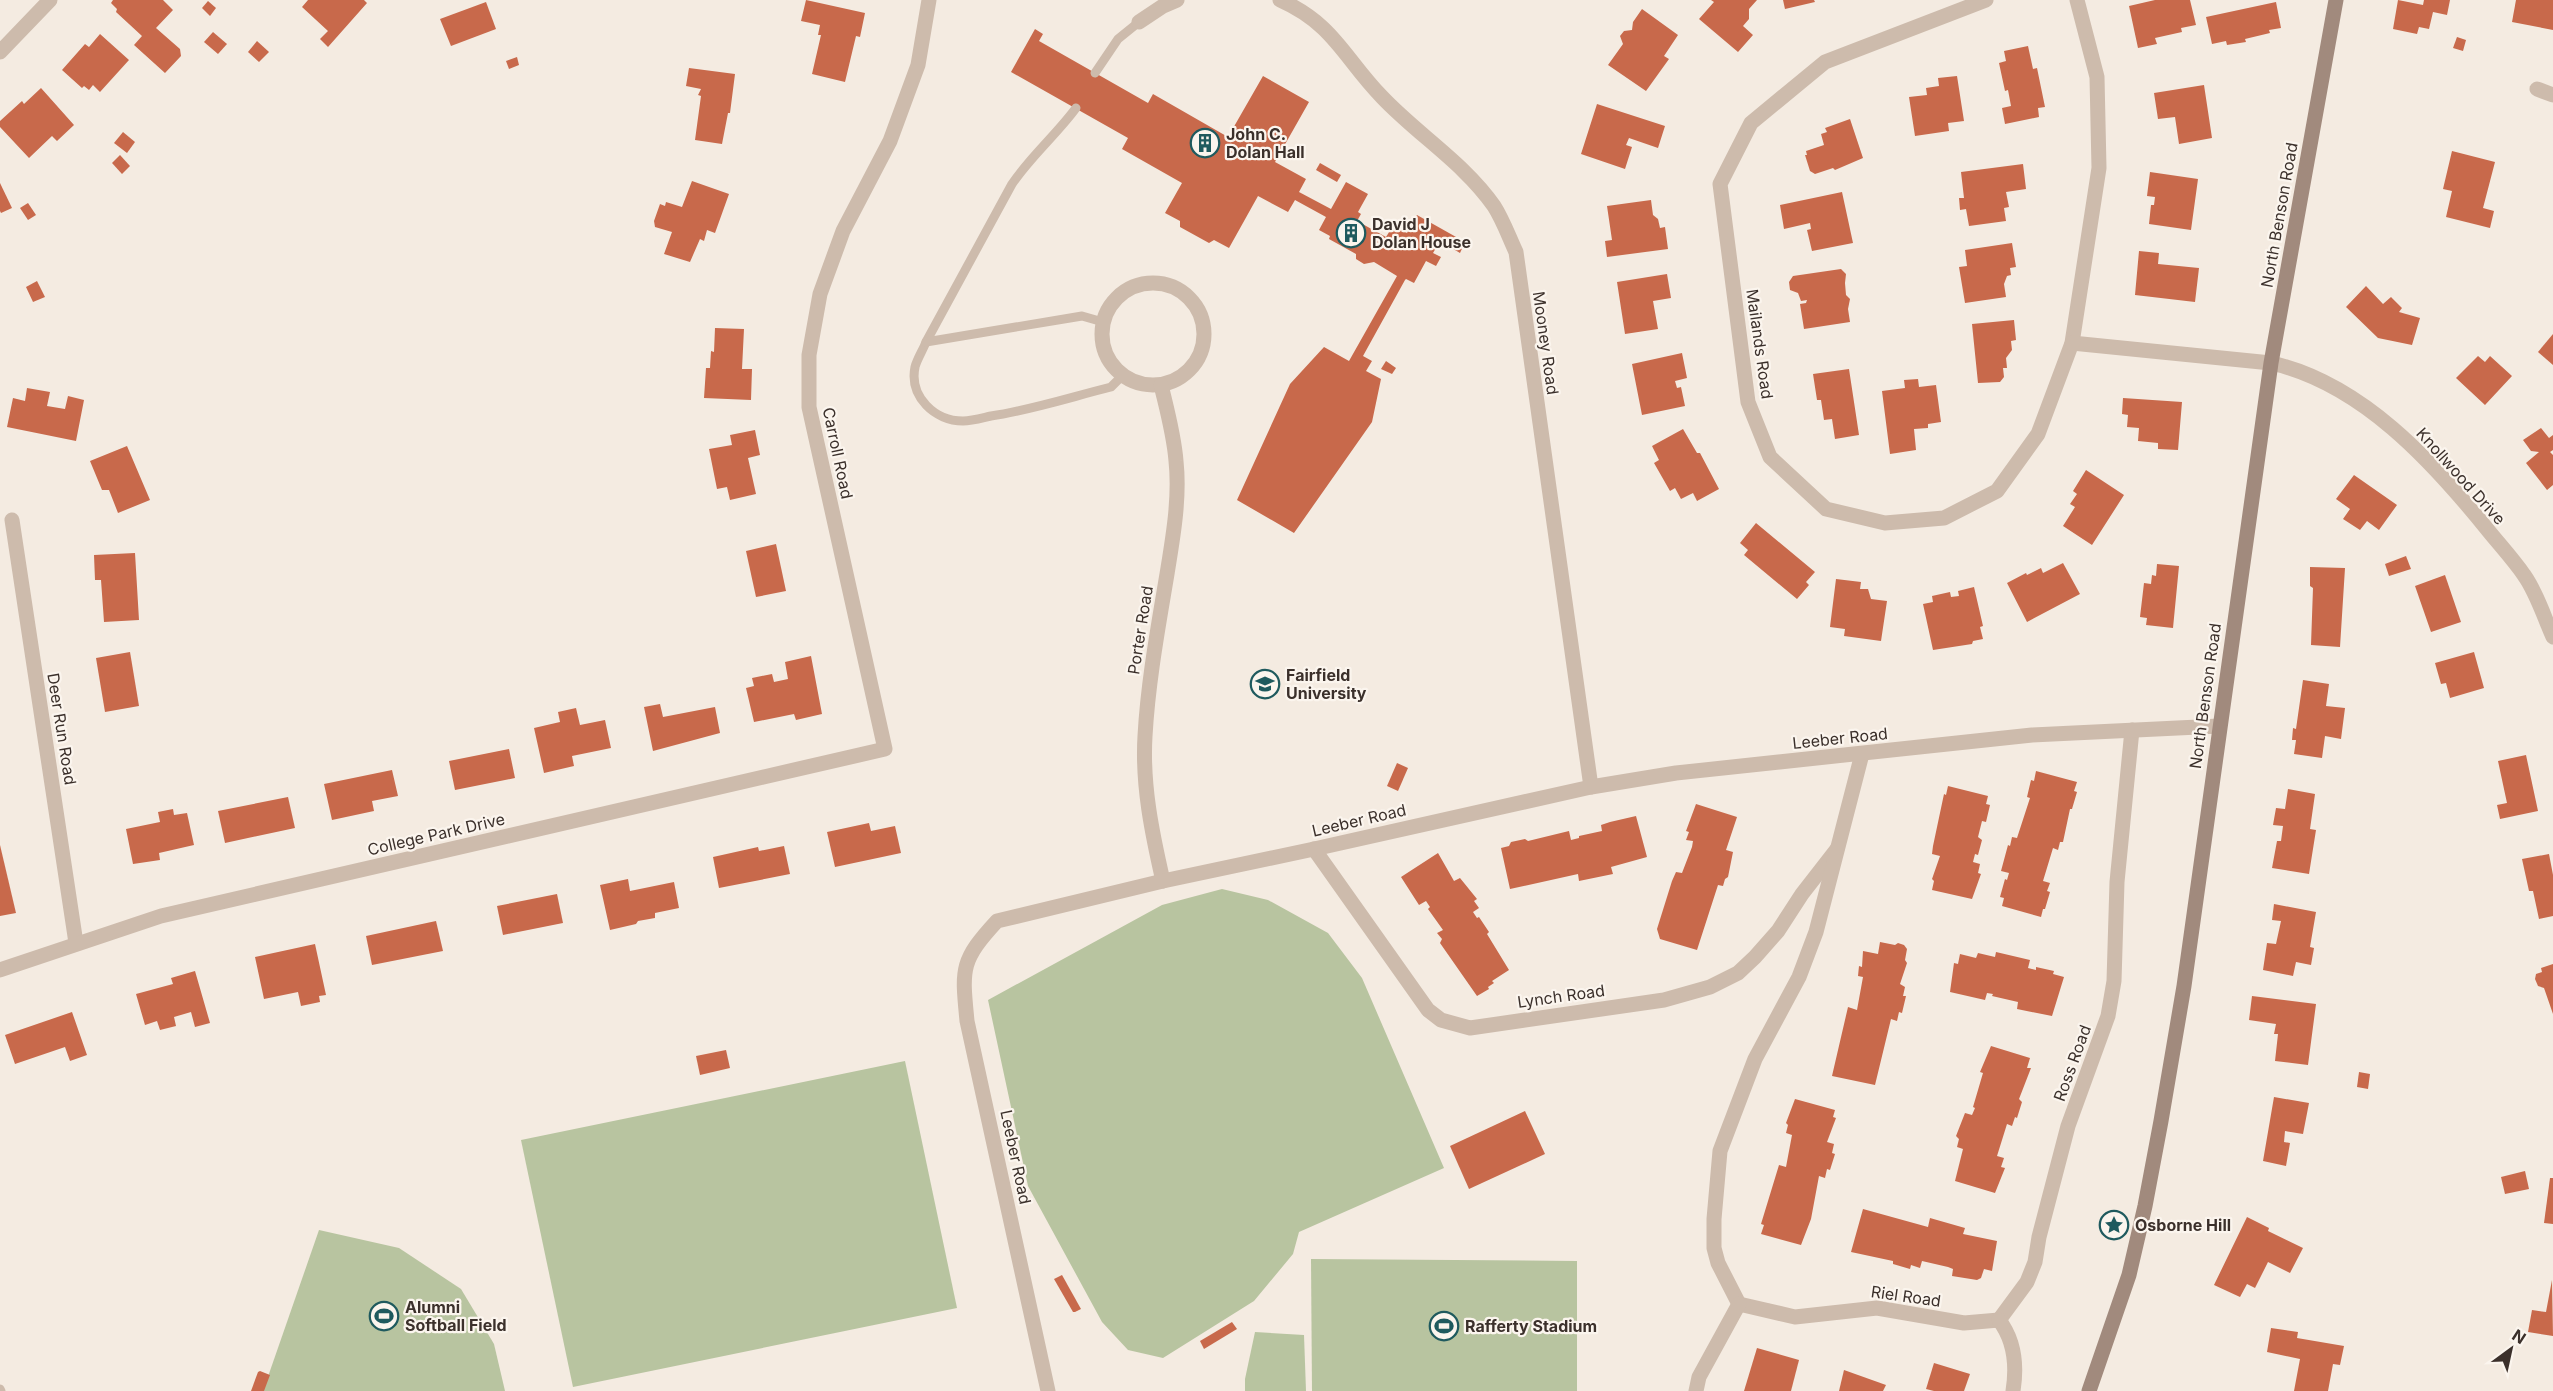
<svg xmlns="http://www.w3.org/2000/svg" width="2553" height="1391" font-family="Inter,sans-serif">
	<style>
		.green { fill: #b8c4a0 }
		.building { fill: #c8694b }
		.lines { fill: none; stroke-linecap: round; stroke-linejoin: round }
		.service { stroke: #cdbbac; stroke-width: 9 }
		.minor { stroke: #cdbbac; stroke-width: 15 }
		.secondary { stroke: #a18a7d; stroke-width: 15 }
		.labels { text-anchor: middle; stroke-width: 4.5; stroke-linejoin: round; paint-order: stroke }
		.poi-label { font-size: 16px; font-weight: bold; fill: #3b302b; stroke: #fbf5ee; text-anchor: start }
		.street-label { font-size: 16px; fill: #3b302b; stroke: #fbf5ee }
	</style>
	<rect width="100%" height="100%" fill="#f4ebe1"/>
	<g class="green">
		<path d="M1222 889 1268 900 1328 933 1362 978 1444 1168 1299 1232 1293 1254 1254 1301 1163 1358 1128 1350 1102 1322 1028 1186 988 1000 1162 905Z"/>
		<path d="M905 1061 957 1308 573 1387 521 1140Z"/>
		<path d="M319 1230 399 1248 461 1289 494 1344 505 1391H263Z"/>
		<path d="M1311 1259 1577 1261V1391H1312Z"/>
		<path d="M1255 1332 1304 1335 1306 1391H1245V1379Z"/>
	</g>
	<g class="building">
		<path d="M113 0H163L173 10 156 28 180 49 181 56 165 73 134 45 142 36 116 12 117 9 111 3Z"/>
		<path d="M308 0H364L367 3 328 47 320 39 328 31 302 7Z"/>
		<path d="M806 0 865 13 860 37 856 36 845 82 812 74 821 35H818L820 25 801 21Z"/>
		<path d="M1711 0H1757L1749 9V19L1743 26 1753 35 1738 52 1699 19 1714 2Z"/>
		<path d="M1783 0H1814L1815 2 1785 9Z"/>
		<path d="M2155 0H2190L2196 25 2181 28 2182 32 2155 38 2157 44 2138 48 2129 6Z"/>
		<path d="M2398 0 2423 5 2424 0H2450L2447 15 2433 12 2429 29 2419 27 2417 34 2393 29Z"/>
		<path d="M2516 0H2553V30L2512 22Z"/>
		<path d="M208 1 216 8 210 16 202 8Z"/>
		<path d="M486 2 496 29 451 46 440 19Z"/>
		<path d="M2276 2 2281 28 2269 30 2270 33 2245 39 2246 42 2227 45 2226 41 2212 44 2206 17Z"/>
		<path d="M1642 9 1678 35 1664 56 1669 59 1646 91 1608 65 1623 44 1620 36 1624 31 1632 30 1633 22Z"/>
		<path d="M1035 29 1043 34 1039 41 1148 103 1153 94 1228 137 1263 76 1309 102 1275 162 1306 179 1299 192 1331 209 1346 182 1368 194 1358 212 1361 214 1357 221 1386 237 1391 229 1397 227 1407 233 1417 215 1465 242 1460 253 1440 241 1433 253 1441 257 1436 266 1426 261 1414 283 1406 279 1405 280 1363 356 1372 361 1366 371 1381 379 1372 422 1294 533 1237 500 1290 384 1324 347 1349 361 1397 276 1374 262 1364 264 1356 259V254L1329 239 1330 236 1319 230 1326 217 1295 200 1288 212 1258 196 1229 248 1214 240 1209 243 1180 227V221L1165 213 1182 183 1122 149 1128 138 1011 72Z"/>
		<path d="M213 32 227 44 218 54 204 42Z"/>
		<path d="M100 34 129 60 100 92 93 85 89 90 84 86 82 88 62 70 85 44 89 47Z"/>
		<path d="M2457 37 2466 40 2463 51 2453 48Z"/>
		<path d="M257 41 269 52 259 62 248 52Z"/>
		<path d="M2028 46 2033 69 2037 68 2045 107 2038 108 2039 117 2005 124 2002 108 2011 106 2008 90 2005 91 1999 63 2006 61 2004 51Z"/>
		<path d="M517 57 519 65 509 69 506 61Z"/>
		<path d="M689 68 735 74 730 113H728L722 144 695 140 701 96 698 95 701 89 686 86Z"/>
		<path d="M1957 76 1964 121 1948 123 1949 131 1915 136 1909 97 1927 95 1926 88 1939 86 1938 78Z"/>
		<path d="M2204 85 2212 138 2179 144 2175 117 2158 119 2154 93Z"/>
		<path d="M41 88 74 125 57 141 52 136 29 158 0 127V121L22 101 24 104Z"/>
		<path d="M1597 104 1665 126 1658 148 1629 138 1626 145 1632 147 1625 169 1581 154Z"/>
		<path d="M1850 119 1863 158 1835 170 1833 168 1815 174 1810 171 1805 155H1807L1806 151 1824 145 1821 134 1827 132 1825 128Z"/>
		<path d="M123 132 135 142 127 153 114 143Z"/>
		<path d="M2452 151 2495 162 2483 208 2494 211 2490 228 2446 217 2452 191 2443 189Z"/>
		<path d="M120 155 130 166 122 174 112 163Z"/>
		<path d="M1320 163 1341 175 1337 182 1316 170Z"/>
		<path d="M2023 164 2026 189 2006 192 2009 207 2004 208 2006 221 1969 226 1966 209 1960 210 1959 198H1964L1961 172Z"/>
		<path d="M2150 172 2198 179 2191 230 2149 224 2151 205H2154L2155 197 2147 196Z"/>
		<path d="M692 181 729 194 715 233 707 230 704 241 700 239 690 262 664 254 672 232 655 227 654 221 660 204 665 206 666 202 682 207Z"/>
		<path d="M0 183 12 208 1 213 0 211Z"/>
		<path d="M1842 192 1853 243 1812 251 1807 230 1811 229 1810 223 1784 229 1780 205Z"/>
		<path d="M1651 200 1653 215 1658 219 1660 228 1665 227 1668 249 1607 257 1605 241 1612 240 1607 206Z"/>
		<path d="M28 203 36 215 28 220 20 208Z"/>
		<path d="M2012 243 2016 267 2010 268 2011 275 2007 276 2004 284 2006 297 1965 303 1959 267 1967 266 1965 250Z"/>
		<path d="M2139 251 2159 253 2158 264 2199 268 2195 302 2135 295Z"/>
		<path d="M1841 269 1846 274 1845 283 1846 295 1850 299 1848 309 1850 322 1804 329 1800 304 1806 303 1807 300 1801 301 1798 293 1790 290 1789 282 1793 276Z"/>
		<path d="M1667 274 1671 298 1653 301 1658 329 1625 334 1617 282Z"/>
		<path d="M37 281 45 297 33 302 26 287Z"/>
		<path d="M2366 286 2383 304 2391 297 2402 308 2399 312 2420 318 2412 345 2378 338 2346 307Z"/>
		<path d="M2014 320 2016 340 2011 341 2012 350 2006 358 2007 368H2003L2004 377 2000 382 1978 383 1972 324Z"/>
		<path d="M715 328 744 329 742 369H752L751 400 704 398 706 368H710L711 351 714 352Z"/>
		<path d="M2553 334V365L2538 352Z"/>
		<path d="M1682 353 1687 378 1675 381 1677 388 1681 387 1685 406 1642 415 1632 364Z"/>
		<path d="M2478 356 2485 362 2490 356 2512 376 2485 405 2456 378Z"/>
		<path d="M1386 361 1396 368 1392 374 1381 369Z"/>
		<path d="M1849 369 1859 435 1835 439 1832 419 1824 420 1821 400H1817L1813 374Z"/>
		<path d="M1918 379 1919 387 1936 385 1941 422 1928 424V428L1914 429 1916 450 1890 454 1882 391 1905 388 1904 380Z"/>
		<path d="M27 388 50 392 47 406 65 409 68 396 84 400 76 441 7 427 13 398 25 401Z"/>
		<path d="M2123 398 2182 402 2178 450 2158 449V443L2138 441 2139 428 2127 427 2128 415 2122 414Z"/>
		<path d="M2541 428 2549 438 2553 435V450L2550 452 2553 455V485L2547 490 2526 463 2539 452 2531 451 2523 440Z"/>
		<path d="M1683 429 1697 453H1700L1719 489 1697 501 1693 493 1681 499 1675 488 1670 491 1654 463 1659 460 1652 446Z"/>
		<path d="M755 430 760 455 748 458 756 494 730 500 727 487 717 489 709 449 732 445 730 435Z"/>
		<path d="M127 446 150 500 118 513 109 490H102L90 461Z"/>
		<path d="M2086 470 2124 495 2092 545 2063 526 2075 507 2070 504 2077 494 2073 491Z"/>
		<path d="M2354 475 2397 505 2379 530 2367 521 2360 530 2343 519 2350 509 2336 499Z"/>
		<path d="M1756 523 1815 572 1806 582 1809 585 1797 599 1744 555 1748 550 1740 543Z"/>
		<path d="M776 544 786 591 756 597 746 551Z"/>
		<path d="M135 553 139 620 104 622 101 580H95L94 555Z"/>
		<path d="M2406 556 2411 569 2389 576 2385 564Z"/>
		<path d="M2063 563 2080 594 2027 622 2007 583 2026 573 2027 575 2041 568 2043 573Z"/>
		<path d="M2157 564 2179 566 2173 628 2146 625 2147 618 2140 617 2144 583 2151 584 2152 575 2156 576Z"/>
		<path d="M2310 567 2345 568 2340 647 2311 645 2313 588 2310 586Z"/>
		<path d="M2445 575 2461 622 2431 632 2415 586Z"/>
		<path d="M1836 579 1861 582 1860 589H1868L1871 599 1887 601 1881 641 1844 636 1845 629 1830 627Z"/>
		<path d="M1974 587 1983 626 1980 627 1983 639 1973 641 1972 644 1933 650 1923 604 1933 602 1932 596 1950 592 1951 597 1959 596 1958 591Z"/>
		<path d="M130 652 139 706 105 712 96 658Z"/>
		<path d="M2474 652 2484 688 2450 698 2446 683 2441 684 2435 663Z"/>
		<path d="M811 656 822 714 796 720 794 714 754 722 746 688 754 686 752 678 772 674 774 682 788 679 785 662Z"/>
		<path d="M2303 680 2329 684 2326 706 2345 708 2341 739 2325 736 2322 758 2294 754 2296 740H2292L2293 728 2296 729Z"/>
		<path d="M660 704 663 717 715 707 720 733 653 751 644 707Z"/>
		<path d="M576 708 580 725 605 720 611 748 572 756 574 766 544 773 534 728 560 722 558 712Z"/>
		<path d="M509 749 515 778 455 790 449 761Z"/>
		<path d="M2526 755 2538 811 2500 819 2497 805 2507 803 2498 761Z"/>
		<path d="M1397 763 1408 768 1398 791 1387 786Z"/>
		<path d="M392 770 398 796 372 801 374 811 332 820 324 784Z"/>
		<path d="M2036 771 2077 782 2074 791 2077 792 2072 809H2070L2063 842H2060L2058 850 2053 848 2043 881 2050 883 2047 891 2050 892 2045 909H2043L2041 917 2002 906 2004 898 2000 897 2005 879 2007 880 2009 873 2001 871 2008 845 2010 846 2012 837 2017 838 2030 798 2027 797 2031 780 2034 781Z"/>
		<path d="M1948 786 1988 796 1986 804 1990 805 1986 822 1982 821 1978 837 1982 840 1978 855 1975 854 1973 862 1980 864 1978 873 1981 874 1972 899 1932 890 1934 881 1932 879 1940 856 1932 854 1933 846 1944 794 1946 795Z"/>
		<path d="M2288 789 2315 794 2310 829 2316 830 2309 874 2272 868 2277 841H2281L2283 826 2273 825 2276 808 2285 809Z"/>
		<path d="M288 797 295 828 225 843 218 811Z"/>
		<path d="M1696 804 1737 817 1726 850 1733 852 1728 877 1725 879 1723 886 1718 885 1697 950 1660 939 1657 929 1672 881 1676 872 1682 873 1692 847 1693 841 1686 840 1689 832 1686 831Z"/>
		<path d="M173 809 174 815 187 813 194 845 159 853 160 860 133 864 126 829 160 822 158 812Z"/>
		<path d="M1636 816 1647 857 1611 867 1613 874 1579 881 1578 874 1510 889 1501 848 1509 846 1511 842 1525 839 1528 841 1569 831 1571 840 1579 838V836L1602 831 1601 825 1610 822Z"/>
		<path d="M869 823 871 831 895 826 901 853 835 867 827 832Z"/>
		<path d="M0 845 16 913 0 916Z"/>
		<path d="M784 846 790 874 719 888 713 857 758 847 759 851Z"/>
		<path d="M1438 853 1454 881 1460 878 1477 899 1474 901 1479 908 1473 912 1477 918 1479 917 1489 932 1487 934 1509 970 1492 981 1494 983 1488 987 1489 989 1477 996 1440 943 1442 939 1437 933 1443 930 1428 909 1430 907 1426 901 1419 905 1401 877Z"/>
		<path d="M2549 854 2553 875V916L2539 919 2533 891H2529L2522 859Z"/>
		<path d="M628 879 630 891 674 882 679 908 655 913V918L638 921 636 924 610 930 600 885Z"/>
		<path d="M557 894 563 923 503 935 497 906Z"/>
		<path d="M2274 904 2316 912 2310 947 2314 948 2311 965 2296 962 2293 976 2263 970 2267 943 2276 944 2281 921 2272 920Z"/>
		<path d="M436 921 443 951 372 965 366 936Z"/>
		<path d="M1880 942 1895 945 1898 943 1904 945 1907 949 1905 960 1907 963 1900 984 1905 987 1903 996H1906L1902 1013 1899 1012 1897 1021 1891 1019 1875 1085 1832 1076 1848 1007 1857 1010 1863 977 1858 976 1859 966 1862 967 1863 951 1878 954Z"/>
		<path d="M315 944 326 995 319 996 320 1002 301 1006 298 992 264 999 255 957Z"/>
		<path d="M1996 952 2030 960 2028 968 2036 970V967L2054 971 2053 974 2064 977 2052 1016 2017 1009 2018 1002 1992 996 1993 994 1987 993 1985 1000 1950 992 1954 963 1958 964 1960 954 1976 958 1978 953 1995 957Z"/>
		<path d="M2553 964V1014L2544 988 2538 986 2535 979 2536 974 2542 972 2541 968Z"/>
		<path d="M195 971 210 1023 195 1027 191 1012 174 1017 176 1026 160 1030 157 1021 145 1025 136 994 173 984 171 978Z"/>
		<path d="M2252 996 2316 1004 2308 1065 2275 1061 2278 1034H2274L2276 1024 2249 1020Z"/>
		<path d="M72 1012 87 1055 70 1061 65 1047 15 1064 5 1035Z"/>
		<path d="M1991 1046 2030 1058 2027 1068H2031L2019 1099 2022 1102 2017 1118 2015 1117 2012 1126 2007 1124 1997 1156 2004 1158 2001 1167 2005 1168 1995 1193 1955 1181 1963 1149 1957 1147 1959 1139 1956 1136 1965 1113 1972 1115 1975 1108 1973 1107 1983 1073 1980 1072Z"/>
		<path d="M726 1050 730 1068 700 1075 696 1056Z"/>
		<path d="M2359 1072 2370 1074 2368 1089 2357 1087Z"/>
		<path d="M2274 1097 2309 1103 2303 1134 2285 1131 2284 1142 2290 1143 2286 1166 2263 1161Z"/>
		<path d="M1795 1099 1835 1110 1833 1117 1836 1118 1827 1142 1834 1144 1832 1153 1835 1154 1830 1170 1827 1169 1825 1178 1819 1176 1811 1219 1801 1245 1761 1234 1764 1225 1761 1224 1779 1165 1786 1167 1792 1135 1786 1133 1788 1125 1786 1123Z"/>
		<path d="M1525 1111 1545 1154 1469 1189 1450 1146Z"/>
		<path d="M2525 1171 2529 1189 2505 1194 2501 1177Z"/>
		<path d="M2550 1178H2553V1224L2544 1223Z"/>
		<path d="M1863 1209 1928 1227 1930 1218 1965 1228 1963 1234 1997 1241 1992 1271 1984 1269 1981 1278 1977 1280 1952 1276 1953 1269 1948 1267 1922 1261 1920 1268 1911 1265 1910 1269 1893 1264V1261L1851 1252Z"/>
		<path d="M2247 1217 2269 1228 2268 1231 2303 1248 2290 1273 2268 1262 2255 1288 2247 1284 2240 1297 2214 1285Z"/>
		<path d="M1062 1275 1081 1309 1075 1312H1073L1054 1279Z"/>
		<path d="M2552 1280 2553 1336 2528 1332 2532 1310 2546 1312Z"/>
		<path d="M1232 1322 1237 1329 1204 1349 1200 1341Z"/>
		<path d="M2271 1328 2298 1332 2297 1338 2344 1346 2340 1365 2333 1364 2328 1391H2294L2300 1359 2267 1352Z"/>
		<path d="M1757 1348 1799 1360 1791 1391H1744Z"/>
		<path d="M1934 1363 1970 1374 1964 1391H1934L1926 1389Z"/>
		<path d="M1844 1370 1886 1385 1883 1391H1839Z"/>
		<path d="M260 1371 270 1375 264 1391H251L258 1372Z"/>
	</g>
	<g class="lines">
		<g class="service">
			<path d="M1095 73 1118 39 1139 22"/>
			<path d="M1076 108C1056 135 1031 156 1012 184L926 342C923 350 917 359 915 367 909 397 935 421 963 421 972 421 982 418 991 416 1031 410 1071 397 1111 387L1123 375"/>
			<path d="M926 342 1082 316 1103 322"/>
			<path d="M0 1389 1 1391"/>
		</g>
		<g class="minor">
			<path d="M1280 0C1334 24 1344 58 1382 97 1418 135 1464 163 1494 206 1503 220 1509 237 1516 252L1591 787"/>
			<path d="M1986 0 1825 62 1751 123 1720 184 1748 402 1770 457 1826 509 1885 523 1944 518 1997 491 2038 434 2072 343 2099 168 2097 77 2077 0"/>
			<path d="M1139 22 1163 6 1177 0"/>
			<path d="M0 52 50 0"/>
			<path d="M2537 89 2553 95"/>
			<circle cx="1153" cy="334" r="51"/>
			<path d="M2072 343 2271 363C2361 383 2432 461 2487 529 2499 544 2513 559 2524 575 2537 593 2544 617 2553 637"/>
			<path d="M1161 385C1167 410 1174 435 1176 461 1180 498 1173 537 1167 574 1158 628 1148 682 1145 736 1142 785 1152 833 1163 881"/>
			<path d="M12 520 76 943"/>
			<path d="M1314 849 1428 1010 1441 1020 1470 1028 1664 1000 1710 987 1738 973 1755 957 1778 931 1802 894 1837 849"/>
			<path d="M0 970 161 916 885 749 809 407V355L820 294 843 231 890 141 918 65 929 0"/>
			<path d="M1739 1304 1718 1263 1714 1248V1219L1720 1151 1755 1059 1799 977 1816 932 1862 754"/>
			<path d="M1739 1304 1795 1317 1877 1308 1964 1323 1999 1320"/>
			<path d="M1999 1320 2027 1282 2035 1262 2039 1237 2068 1126 2108 1016 2114 981 2117 882 2132 730"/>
			<path d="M1999 1320C2015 1341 2017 1366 2013 1391"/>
			<path d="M1048 1391 967 1021C962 969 960 961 997 921L1163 881 1314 849 1591 787 1676 773 2032 735 2219 726"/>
			<path d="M1696 1391 1699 1377 1739 1304"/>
		</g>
		<path class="secondary" d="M2089 1391 2129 1275 2145 1206 2161 1121 2184 986 2271 363 2336 0"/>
	</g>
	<defs>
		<g id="building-ring" transform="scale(1.5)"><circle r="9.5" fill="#fbf5ee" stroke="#1f5a5e" stroke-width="1.5"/><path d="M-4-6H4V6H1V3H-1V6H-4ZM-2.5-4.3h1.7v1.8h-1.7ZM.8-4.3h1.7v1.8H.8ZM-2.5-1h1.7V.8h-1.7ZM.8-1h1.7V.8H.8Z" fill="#1f5a5e"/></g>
		<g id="university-ring" transform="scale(1.5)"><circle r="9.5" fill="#fbf5ee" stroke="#1f5a5e" stroke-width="1.5"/><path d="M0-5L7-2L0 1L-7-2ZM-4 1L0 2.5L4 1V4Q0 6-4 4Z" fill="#1f5a5e"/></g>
		<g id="sight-ring" transform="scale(1.5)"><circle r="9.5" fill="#fbf5ee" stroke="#1f5a5e" stroke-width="1.5"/><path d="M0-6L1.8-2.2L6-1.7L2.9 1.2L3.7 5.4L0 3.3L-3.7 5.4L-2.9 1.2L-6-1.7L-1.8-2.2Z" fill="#1f5a5e"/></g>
		<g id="stadium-ring" transform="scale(1.5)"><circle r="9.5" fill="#fbf5ee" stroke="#1f5a5e" stroke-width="1.5"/><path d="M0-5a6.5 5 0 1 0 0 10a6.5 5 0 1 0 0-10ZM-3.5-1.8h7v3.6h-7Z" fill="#1f5a5e"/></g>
	</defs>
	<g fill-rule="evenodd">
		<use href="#building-ring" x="1205" y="143"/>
		<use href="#building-ring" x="1351" y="233"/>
		<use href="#university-ring" x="1265" y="684"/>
		<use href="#sight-ring" x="2114" y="1225"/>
		<use href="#stadium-ring" x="384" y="1316"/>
		<use href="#stadium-ring" x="1444" y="1326"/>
	</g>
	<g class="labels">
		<g class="poi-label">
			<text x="1226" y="140">John C.<tspan x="1226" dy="18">Dolan Hall</tspan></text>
			<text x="1372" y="230">David J<tspan x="1372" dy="18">Dolan House</tspan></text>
			<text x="1286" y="681">Fairfield<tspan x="1286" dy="18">University</tspan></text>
			<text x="2135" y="1231">Osborne Hill</text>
			<text x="405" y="1313">Alumni<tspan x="405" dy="18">Softball Field</tspan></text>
			<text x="1465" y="1332">Rafferty Stadium</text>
		</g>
		<g class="street-label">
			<text transform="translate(2279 215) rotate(-80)" y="6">North Benson Road</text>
			<text transform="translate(1546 343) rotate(82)" y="6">Mooney Road</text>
			<text transform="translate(1760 344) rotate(82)" y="6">Mailands Road</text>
			<text transform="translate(838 453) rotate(78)" y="6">Carroll Road</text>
			<text transform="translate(2461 476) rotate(48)" y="6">Knollwood Drive</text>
			<text transform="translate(1140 630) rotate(-81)" y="6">Porter Road</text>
			<text transform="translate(2205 696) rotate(-82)" y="6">North Benson Road</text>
			<text transform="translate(62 729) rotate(81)" y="6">Deer Run Road</text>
			<text transform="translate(1840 738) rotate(-6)" y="6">Leeber Road</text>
			<text transform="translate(1359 820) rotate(-13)" y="6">Leeber Road</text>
			<text transform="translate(436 834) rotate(-13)" y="6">College Park Drive</text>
			<text transform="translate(1561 996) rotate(-8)" y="6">Lynch Road</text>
			<text transform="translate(2072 1063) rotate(-70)" y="6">Ross Road</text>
			<text transform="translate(1016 1157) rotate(78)" y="6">Leeber Road</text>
			<text transform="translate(1906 1296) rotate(8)" y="6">Riel Road</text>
		</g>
	</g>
	<g transform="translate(2511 1349) rotate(33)" stroke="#fbf5ee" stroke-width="4.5" paint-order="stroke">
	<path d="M0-4.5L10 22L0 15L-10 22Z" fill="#3b302b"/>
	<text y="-9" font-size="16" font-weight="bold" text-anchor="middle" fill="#3b302b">N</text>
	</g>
</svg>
